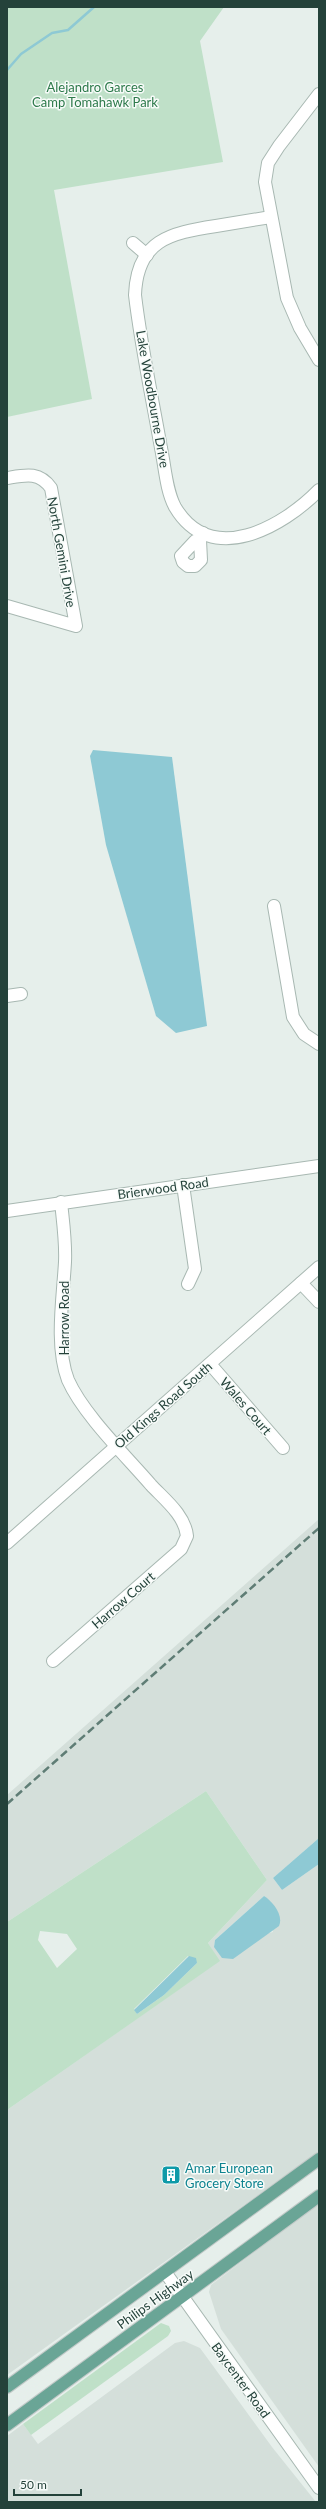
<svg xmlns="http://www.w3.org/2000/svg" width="326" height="2509" font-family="Lato,sans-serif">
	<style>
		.built { fill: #d4dfda; fill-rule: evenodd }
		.green { fill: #bfe0c8; fill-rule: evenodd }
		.water { fill: #8ec9d4 }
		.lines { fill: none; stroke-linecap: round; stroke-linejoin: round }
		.stream { stroke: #8ec9d4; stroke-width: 2.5 }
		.minor-casing { stroke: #a8b8b2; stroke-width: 14 }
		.major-casing { stroke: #c2cac8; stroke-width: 14 }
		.minor { stroke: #fff; stroke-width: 12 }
		.major { stroke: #6aa596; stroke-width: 12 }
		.rail { stroke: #5f7d75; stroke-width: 2.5; stroke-dasharray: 8 4; stroke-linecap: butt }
		.labels { text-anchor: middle; stroke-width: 3; stroke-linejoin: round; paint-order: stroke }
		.park-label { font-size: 13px; fill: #2d7a4b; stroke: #f7fbf9 }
		.street-label { font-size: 13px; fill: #24423a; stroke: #f7fbf9 }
		.culture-label { font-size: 13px; fill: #0d838f; stroke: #f7fbf9; text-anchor: start }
	</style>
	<rect width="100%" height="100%" fill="#e6efeb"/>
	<g class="built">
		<path d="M319 1519V1838L273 1878 282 1890 319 1864V2151L7 2375V2110L219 1961 208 1943 267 1880 206 1791 7 1922V1795ZM264 1896 273 1932 214 1947 215 1940Z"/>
		<path d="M319 2203V2467L221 2329 209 2292 211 2285Z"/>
		<path d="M184 2341 200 2348 272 2447 316 2502H7V2436L23 2424 38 2444 175 2343Z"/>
	</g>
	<g class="green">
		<path d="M7 7H224L200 41 223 162 54 190 92 399 7 417Z"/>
		<path d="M206 1791 267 1880 208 1943 220 1961 7 2110V1922ZM40 1931 67 1934 77 1949 57 1968 38 1940ZM188 1956 197 1963 164 1995 137 2014 134 2009Z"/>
		<path d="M161 2323 169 2326 171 2331 168 2336 31 2435 23 2424Z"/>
	</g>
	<g class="water">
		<path d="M93 750 172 757 207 1026 176 1033 156 1016 106 845 90 756Z"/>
		<path d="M319 1838V1864L282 1890 273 1878Z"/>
		<path d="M264 1896C272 1901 284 1915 279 1926L233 1959 222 1958 214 1947 215 1940Z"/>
		<path d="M189 1956 196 1958 197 1963 164 1995 137 2014 134 2010Z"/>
	</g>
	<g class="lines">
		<path class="stream" d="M7 70 21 54 52 33 68 30 94 7"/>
		<g class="minor-casing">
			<g id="minor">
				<path d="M319 94 279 146 268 163 265 182 287 298 300 328 319 360"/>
				<path d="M271 217C252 220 234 223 216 226 170 233 137 240 135 295 141 346 152 397 161 448 165 467 166 490 175 507 211 568 283 527 319 490"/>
				<path d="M133 243 147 255"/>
				<path d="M7 478C25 475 39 471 51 488L76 626 7 606"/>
				<path d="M200 540 201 560 195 566H188L183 562 181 556 195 541 200 540 203 533"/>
				<path d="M274 906 293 1017 304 1034 319 1044"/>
				<path d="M7 996 21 994"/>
				<path d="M183 1185 195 1269 188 1284"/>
				<path d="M7 1211 319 1166"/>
				<path d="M301 1283 319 1302"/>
				<path d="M210 1364 283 1448"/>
				<path d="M7 1543 319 1267"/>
				<path d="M53 1661 181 1549 187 1536C185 1515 164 1499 151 1485 126 1456 83 1414 68 1380 55 1346 63 1298 65 1262 66 1242 63 1222 61 1202"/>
				<path d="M165 2272 319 2488"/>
			</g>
		</g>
		<g class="major-casing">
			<g id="major">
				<path d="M7 2387 319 2159"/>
				<path d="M7 2425 319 2196"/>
			</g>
		</g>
		<use href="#minor" class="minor"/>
		<use href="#major" class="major"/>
		<path class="rail" d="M7 1804 319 1528"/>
	</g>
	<defs>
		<g id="building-square" transform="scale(1)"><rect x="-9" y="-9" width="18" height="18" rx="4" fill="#0f9aa8" stroke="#f7fbf9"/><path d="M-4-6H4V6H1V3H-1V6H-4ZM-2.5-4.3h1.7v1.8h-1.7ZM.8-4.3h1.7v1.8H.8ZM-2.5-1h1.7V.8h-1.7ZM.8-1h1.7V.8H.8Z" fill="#fff"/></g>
	</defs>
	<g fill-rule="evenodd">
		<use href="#building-square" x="171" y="2175"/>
	</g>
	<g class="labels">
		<g class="park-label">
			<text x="95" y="92">Alejandro Garces<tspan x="95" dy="15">Camp Tomahawk Park</tspan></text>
		</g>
		<g class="street-label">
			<text transform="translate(153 399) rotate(80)" y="5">Lake Woodbourne Drive</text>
			<text transform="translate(62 552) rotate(80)" y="5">North Gemini Drive</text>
			<text transform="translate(163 1188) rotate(-8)" y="5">Brierwood Road</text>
			<text transform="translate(64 1318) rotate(-90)" y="5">Harrow Road</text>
			<text transform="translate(163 1405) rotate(-41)" y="5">Old Kings Road South</text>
			<text transform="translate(246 1406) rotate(49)" y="5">Wales Court</text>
			<text transform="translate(123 1600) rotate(-41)" y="5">Harrow Court</text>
			<text transform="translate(155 2299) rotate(-36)" y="5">Philips Highway</text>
			<text transform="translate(241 2380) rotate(54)" y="5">Baycenter Road</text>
		</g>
		<g class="culture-label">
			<text x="185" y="2173">Amar European<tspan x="185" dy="15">Grocery Store</tspan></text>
		</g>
	</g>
	<rect width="326" height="2509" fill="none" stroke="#24423a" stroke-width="16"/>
	<path d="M14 2489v6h67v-6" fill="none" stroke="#24423a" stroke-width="2"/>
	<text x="20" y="2489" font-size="12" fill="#24423a" stroke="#f7fbf9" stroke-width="3" paint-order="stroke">50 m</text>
</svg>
